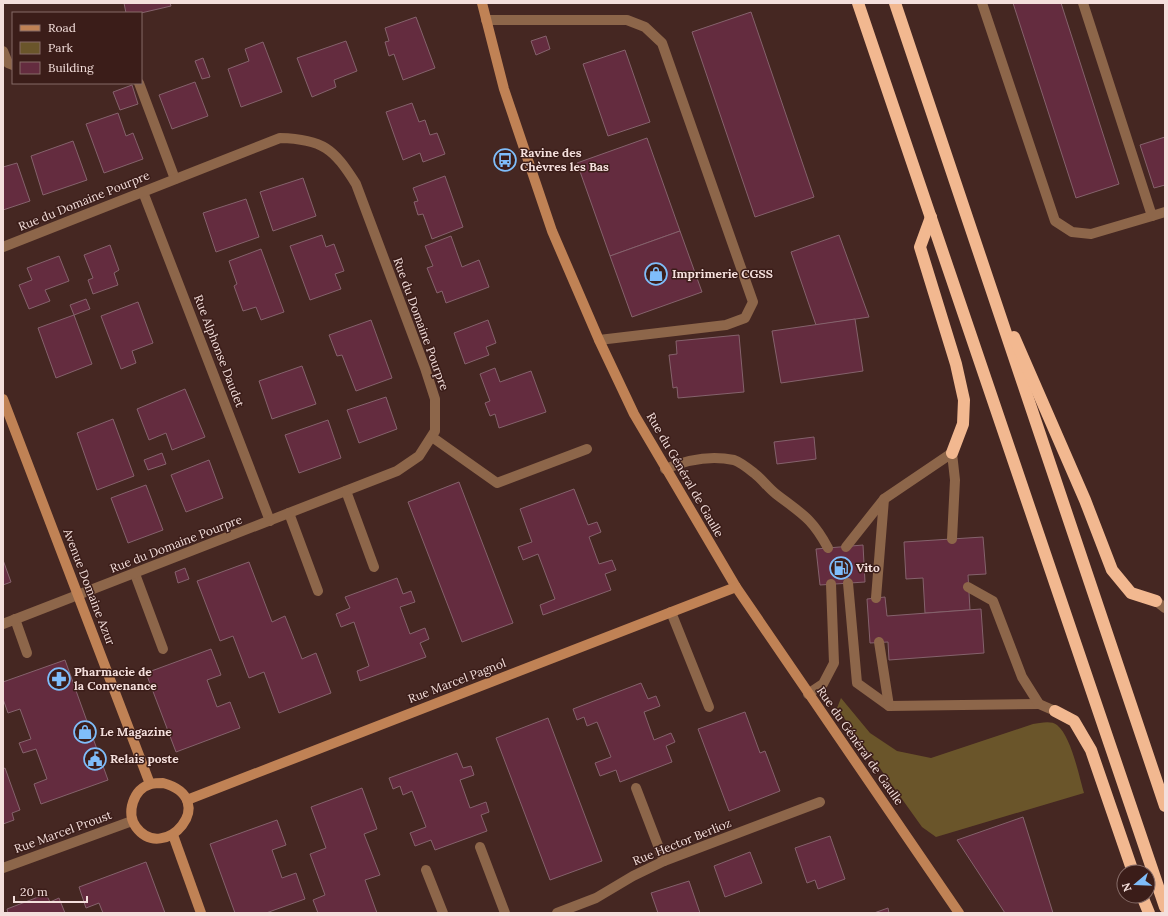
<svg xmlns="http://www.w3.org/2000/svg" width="1168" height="916" font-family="Lora,serif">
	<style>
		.green { fill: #6a552a }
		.building { fill: #642c3f; stroke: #85626c }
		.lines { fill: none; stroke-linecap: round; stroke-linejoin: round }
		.lane { stroke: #8d664a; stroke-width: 10 }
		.street { stroke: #8d664a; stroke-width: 10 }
		.secondary { stroke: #c08255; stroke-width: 10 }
		.highway { stroke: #f2b890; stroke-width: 12 }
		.labels { text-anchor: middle; stroke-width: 3; stroke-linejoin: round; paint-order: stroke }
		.poi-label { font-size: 12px; font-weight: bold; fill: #f4dfdc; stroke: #3b1d19; text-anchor: start }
		.street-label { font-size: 12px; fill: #f4dfdc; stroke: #3b1d19 }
	</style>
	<rect width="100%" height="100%" fill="#452722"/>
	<path class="green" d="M841 698 870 733 897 751 931 758 1033 724C1040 723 1051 720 1057 725 1071 736 1079 776 1084 793L936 837 922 827 837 708Z"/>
	<g class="building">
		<path d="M124 3H170L171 6 141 13H126Z"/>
		<path d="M1013 3H1061L1119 184 1076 198Z"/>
		<path d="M751 12 814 197 755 217 692 32Z"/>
		<path d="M416 17 435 68 403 80 394 54 389 56 385 42 389 41 385 28Z"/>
		<path d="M546 36 550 49 536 55 531 41Z"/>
		<path d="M346 41 357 71 334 80 336 87 312 97 297 58Z"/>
		<path d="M263 42 282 92 241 107 228 69 249 61 245 49Z"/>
		<path d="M625 50 650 122 608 136 583 64Z"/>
		<path d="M203 58 210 77 202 79 195 61Z"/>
		<path d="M195 82 208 116 172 129 159 95Z"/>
		<path d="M132 85 138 104 120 110 113 92Z"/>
		<path d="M412 103 419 122 425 120 430 135 437 133 445 154 423 162 420 153 403 160 386 112Z"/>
		<path d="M118 113 126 136 133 133 143 159 104 173 86 124Z"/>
		<path d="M1165 137V185L1154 188 1140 145Z"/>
		<path d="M647 138 680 231 610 256 577 163Z"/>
		<path d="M73 141 87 180 43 195 31 156Z"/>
		<path d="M17 163 30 201 3 210V167Z"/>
		<path d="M445 176 463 227 432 239 423 214 418 215 414 202 418 201 413 188Z"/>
		<path d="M303 178 316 216 273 231 260 192Z"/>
		<path d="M246 199 259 237 216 252 203 213Z"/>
		<path d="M680 231 702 292 632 317 610 256Z"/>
		<path d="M322 235 326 247 334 244 344 271 335 274 341 289 310 300 290 246Z"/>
		<path d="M839 235 869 317 816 325 791 252Z"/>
		<path d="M451 236 462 267 479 260 489 287 446 303 442 291 437 293 427 268 433 266 425 246Z"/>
		<path d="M110 245 119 270 114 273 118 285 93 294 88 280 93 278 84 255Z"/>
		<path d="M261 249 284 312 261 320 256 307 243 311 234 286 237 284 229 261Z"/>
		<path d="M59 256 69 281 45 290 50 301 29 309 19 285 32 280 27 268Z"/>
		<path d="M86 299 90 309 74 315 70 305Z"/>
		<path d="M138 302 153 343 132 351 136 363 121 369 101 316Z"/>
		<path d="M74 315 92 364 56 378 38 328Z"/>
		<path d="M855 319 863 371 781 383 772 331Z"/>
		<path d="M371 320 392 378 356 391 342 355 337 356 329 335Z"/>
		<path d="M488 320 496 343 486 347 489 355 465 364 454 333Z"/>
		<path d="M739 335 744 392 678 398 677 387 673 388 669 355 677 354 676 341Z"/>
		<path d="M302 366 316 404 272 419 259 381Z"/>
		<path d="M495 368 500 382 531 371 546 412 499 428 495 414 490 416 485 403 490 401 480 374Z"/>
		<path d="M185 389 205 437 172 450 166 433 149 440 137 409Z"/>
		<path d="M386 397 397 429 359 443 347 410Z"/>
		<path d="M113 419 134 476 97 490 77 433Z"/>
		<path d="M328 420 341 458 299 473 285 435Z"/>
		<path d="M814 437 816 459 777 464 774 442Z"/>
		<path d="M162 453 166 464 148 470 144 460Z"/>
		<path d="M209 460 223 498 186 512 171 475Z"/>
		<path d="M459 482 513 623 462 642 408 502Z"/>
		<path d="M146 485 163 530 128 543 111 498Z"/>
		<path d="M574 489 588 525 597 522 601 532 589 537 599 564 612 560 616 570 605 574 611 590 543 615 540 605 555 599 538 554 523 560 518 547 532 542 520 509Z"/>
		<path d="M983 537 986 574 968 575 970 610 925 613 923 578 906 579 904 542Z"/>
		<path d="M863 545 865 582 820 585 816 549Z"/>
		<path d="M3 560 11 582 3 585Z"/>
		<path d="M249 562 272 622 285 616 302 659 316 653 331 693 279 713 264 672 249 678 233 636 220 641 197 581Z"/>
		<path d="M185 568 189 579 178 583 175 572Z"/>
		<path d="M397 578 403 594 411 591 415 602 400 607 410 634 425 628 429 639 420 643 426 657 360 681 357 671 369 666 354 622 341 627 336 614 350 608 345 597Z"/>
		<path d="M885 597 887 616 981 609 984 653 889 660 888 642 870 643 867 599Z"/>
		<path d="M211 649 221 675 207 680 217 707 230 702 240 728 176 752 146 673Z"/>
		<path d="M65 660 108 780 41 804 34 784 47 779 36 749 23 753 19 743 31 739 20 709 8 713 3 699V682Z"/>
		<path d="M641 683 648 699 656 696 660 706 644 712 654 740 671 733 675 742 666 746 672 762 620 782 616 770 600 776 595 763 611 757 597 722 587 726 584 717 577 720 573 709Z"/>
		<path d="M745 712 760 753 765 751 780 791 729 811 698 729Z"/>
		<path d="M548 718 602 861 550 880 496 738Z"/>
		<path d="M457 753 463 768 471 766 474 775 460 780 470 808 486 802 489 812 481 815 487 831 435 850 431 840 415 846 410 833 426 827 412 791 403 795 400 786 393 789 389 778Z"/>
		<path d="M5 768 20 810 12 813 14 820 3 824V769Z"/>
		<path d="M362 788 377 829 364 834 380 875 365 880 377 913H318L313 900 325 895 310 854 326 848 311 807Z"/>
		<path d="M1023 817 1053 913H1005L957 840Z"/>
		<path d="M277 820 286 845 272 850 282 878 296 873 305 899 266 913H235L210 844Z"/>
		<path d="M830 836 845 879 818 889 815 880 807 883 795 848Z"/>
		<path d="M750 852 762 883 725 897 714 866Z"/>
		<path d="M146 862 165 913H103L99 903 86 908 79 887Z"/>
		<path d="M689 881 700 913H658L651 893Z"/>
		<path d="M46 894 50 902 59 898 65 913H8L7 909Z"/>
		<path d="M888 908 889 913H874Z"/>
	</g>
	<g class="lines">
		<g class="lane">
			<path d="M982 3 1055 221 1072 232 1091 234 1152 216"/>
			<path d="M1083 3 1152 216 1165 212"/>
			<path d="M486 20H627L645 27 662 43 753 302 745 318 726 325 599 340"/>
			<path d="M432 437 497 483 587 449"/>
			<path d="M665 469C686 460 711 455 734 460 740 462 749 469 754 473 762 479 768 488 776 494 802 514 812 518 828 548"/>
			<path d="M346 491 374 567"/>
			<path d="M289 513 318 591"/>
			<path d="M846 547 884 499 952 453 955 480 952 539"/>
			<path d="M135 574 163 649"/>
			<path d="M848 583 857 683 889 706 1039 704"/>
			<path d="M968 587 993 601 1022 677 1039 704 1055 711"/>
			<path d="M876 598 884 499"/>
			<path d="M1156 601 1165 608"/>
			<path d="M671 612 709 707"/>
			<path d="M15 619 27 653"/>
			<path d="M879 642 889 706"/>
			<path d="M808 694 823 684 834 663 831 584"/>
			<path d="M636 788 664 861"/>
			<path d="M480 847 505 913"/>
			<path d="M426 870 443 913"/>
		</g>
		<g class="street">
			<path d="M3 51 8 63 13 65"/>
			<path d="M139 83 175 179"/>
			<path d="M143 192 270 521"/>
			<path d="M3 247 280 138C323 139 334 149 356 184L425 368 435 399V431L419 456 397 471 3 624"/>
			<path d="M3 868 132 821"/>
			<path d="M557 913 596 898 633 876 664 861 820 802"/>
		</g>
		<g class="secondary">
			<path d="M482 3 504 89 552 231 599 340 634 414 736 587 959 913"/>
			<path d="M3 399 150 784"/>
			<path d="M163 783C222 799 164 865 136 827 126 813 133 789 151 784 155 783 160 783 163 783Z"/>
			<path d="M187 800 736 587"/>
			<path d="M173 835 201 913"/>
		</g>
		<g class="highway">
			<path d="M858 3 1165 907"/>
			<path d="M895 3 1165 806"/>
			<path d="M931 217 920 247 956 364 964 400 963 424 952 453"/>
			<path d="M1014 337 1085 500 1112 570 1131 593 1156 601"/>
			<path d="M1055 711 1074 721 1091 750 1133 872"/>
			<path d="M1142 896 1149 913"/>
		</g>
	</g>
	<defs>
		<g id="bus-ring" transform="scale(1.15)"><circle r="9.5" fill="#3b1d19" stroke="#7fbdfa" stroke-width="1.5"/><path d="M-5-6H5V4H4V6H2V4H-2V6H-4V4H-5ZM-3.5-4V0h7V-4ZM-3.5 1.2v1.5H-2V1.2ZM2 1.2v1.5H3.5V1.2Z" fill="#7fbdfa"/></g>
		<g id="shop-ring" transform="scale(1.15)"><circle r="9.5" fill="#3b1d19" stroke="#7fbdfa" stroke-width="1.5"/><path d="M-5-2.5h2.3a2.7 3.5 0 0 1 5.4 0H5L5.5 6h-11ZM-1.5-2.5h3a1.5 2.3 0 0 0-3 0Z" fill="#7fbdfa"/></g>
		<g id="fuel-ring" transform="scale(1.15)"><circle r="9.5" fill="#3b1d19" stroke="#7fbdfa" stroke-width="1.5"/><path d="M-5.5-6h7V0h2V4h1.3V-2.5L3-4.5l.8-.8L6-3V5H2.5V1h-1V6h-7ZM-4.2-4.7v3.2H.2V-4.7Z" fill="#7fbdfa"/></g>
		<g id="pharmacy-ring" transform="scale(1.15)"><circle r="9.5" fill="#3b1d19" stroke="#7fbdfa" stroke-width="1.5"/><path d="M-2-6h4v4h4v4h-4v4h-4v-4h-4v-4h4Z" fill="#7fbdfa"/></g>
		<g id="civic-ring" transform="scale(1.15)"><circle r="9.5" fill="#3b1d19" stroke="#7fbdfa" stroke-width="1.5"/><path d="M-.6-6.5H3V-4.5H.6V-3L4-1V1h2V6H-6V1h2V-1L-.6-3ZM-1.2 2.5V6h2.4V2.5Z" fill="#7fbdfa"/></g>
	</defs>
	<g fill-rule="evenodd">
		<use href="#bus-ring" x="505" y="160"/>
		<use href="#shop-ring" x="656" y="274"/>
		<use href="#fuel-ring" x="841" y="568"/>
		<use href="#pharmacy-ring" x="59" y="679"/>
		<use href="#shop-ring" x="85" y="732"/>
		<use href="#civic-ring" x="95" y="759"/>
	</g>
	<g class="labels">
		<g class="poi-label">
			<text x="520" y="157">Ravine des<tspan x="520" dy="14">Chèvres les Bas</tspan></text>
			<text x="672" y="278">Imprimerie CGSS</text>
			<text x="856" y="572">Vito</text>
			<text x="74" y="676">Pharmacie de<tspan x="74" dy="14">la Convenance</tspan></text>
			<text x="100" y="736">Le Magazine</text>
			<text x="110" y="763">Relais poste</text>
		</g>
		<g class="street-label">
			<text transform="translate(84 201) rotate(-22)" y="4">Rue du Domaine Pourpre</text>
			<text transform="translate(421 324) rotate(70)" y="4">Rue du Domaine Pourpre</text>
			<text transform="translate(219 351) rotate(69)" y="4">Rue Alphonse Daudet</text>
			<text transform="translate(685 475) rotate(60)" y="4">Rue du Général de Gaulle</text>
			<text transform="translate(176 544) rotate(-21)" y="4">Rue du Domaine Pourpre</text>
			<text transform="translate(89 587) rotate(69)" y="4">Avenue Domaine Azur</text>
			<text transform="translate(457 681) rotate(-21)" y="4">Rue Marcel Pagnol</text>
			<text transform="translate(860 746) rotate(55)" y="4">Rue du Général de Gaulle</text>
			<text transform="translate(63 832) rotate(-20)" y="4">Rue Marcel Proust</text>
			<text transform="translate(682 842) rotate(-22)" y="4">Rue Hector Berlioz</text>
		</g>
	</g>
	<rect width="1168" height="916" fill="none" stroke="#f4dfdc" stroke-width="8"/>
	<rect x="12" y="12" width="130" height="72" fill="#3b1d19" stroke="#856b67"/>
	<rect x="20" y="25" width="20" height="6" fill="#c08255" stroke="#856b67"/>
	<text x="48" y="32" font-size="12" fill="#f4dfdc">Road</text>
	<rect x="20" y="42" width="20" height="12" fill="#6a552a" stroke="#856b67"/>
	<text x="48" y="52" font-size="12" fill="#f4dfdc">Park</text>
	<rect x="20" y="62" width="20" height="12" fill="#642c3f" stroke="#856b67"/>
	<text x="48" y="72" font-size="12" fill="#f4dfdc">Building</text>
	<g transform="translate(1136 884) rotate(251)"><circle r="19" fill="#3b1d19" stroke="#856b67"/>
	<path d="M0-3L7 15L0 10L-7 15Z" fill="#7fbdfa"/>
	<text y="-6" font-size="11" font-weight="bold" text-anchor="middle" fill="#f4dfdc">N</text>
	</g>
	<path d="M14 896v6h73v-6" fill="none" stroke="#f4dfdc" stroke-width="2"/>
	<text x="20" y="896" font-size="12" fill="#f4dfdc" stroke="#3b1d19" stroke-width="3" paint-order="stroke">20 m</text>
</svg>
